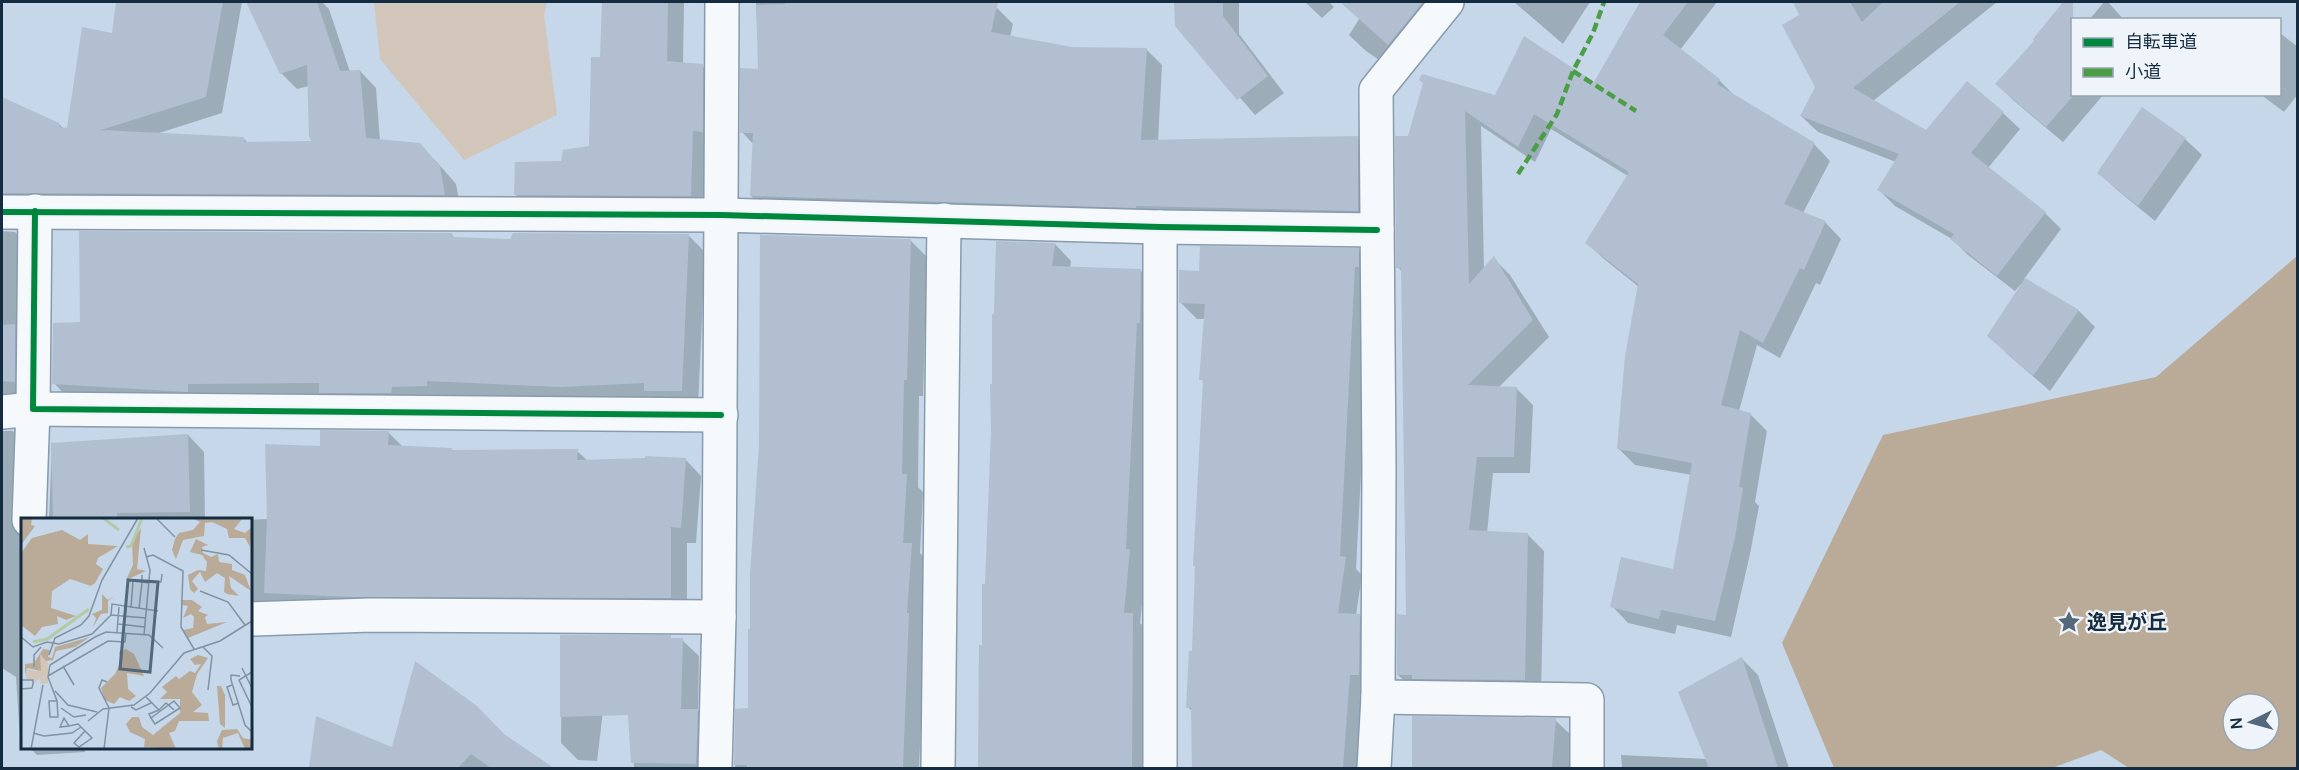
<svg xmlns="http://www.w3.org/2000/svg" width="2299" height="770" font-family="Manrope,'Noto Sans JP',sans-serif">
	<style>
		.green { fill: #d2c6bb }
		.forest { fill: #baaa98; fill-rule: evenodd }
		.shadow { fill: #0003 }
		.building { fill: #b2bfd1 }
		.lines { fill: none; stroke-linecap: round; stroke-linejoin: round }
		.minor-casing { stroke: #889bac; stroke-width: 36 }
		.tertiary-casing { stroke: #889bac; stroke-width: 36 }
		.minor { stroke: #f6f9fc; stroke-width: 33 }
		.tertiary { stroke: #f6f9fc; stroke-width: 33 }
		.quiet { stroke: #4b9d46; stroke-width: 4.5; stroke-dasharray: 9 4.5; stroke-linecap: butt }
		.cycleway-casing { stroke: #eff4fa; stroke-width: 10 }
		.cycleway { stroke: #00873e; stroke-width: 6 }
		.labels { text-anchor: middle; stroke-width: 4.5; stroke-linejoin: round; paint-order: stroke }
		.poi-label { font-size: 20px; font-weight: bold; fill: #152c40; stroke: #eff4fa; text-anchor: start }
		.inset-river { fill: none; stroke: #b4caa7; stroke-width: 3 }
		.inset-road { fill: none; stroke: #7f93a5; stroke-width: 1.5 }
		.view { fill: #53687b; fill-opacity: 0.15; stroke: #53687b; stroke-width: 3 }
		.inset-edge { fill: none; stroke: #152c40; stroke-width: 3 }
	</style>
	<rect width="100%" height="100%" fill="#c5d7e8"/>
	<path class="green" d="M374 2H547L544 15 557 115 464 160 380 59Z"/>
	<path class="forest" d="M2297 256V768H2129L2101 750 2052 768H1834L1782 643 1883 435 2156 377ZM2233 704H2269V740H2233Z"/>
	<g class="shadow">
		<path d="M141 2H242L222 113 156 134 244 139 249 144 314 142 309 86 297 89 281 73 247 2H282L276 15 307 2H322L329 9 350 72 360 71 376 88 380 141 436 161 456 184 461 211 2 221V98L59 124 64 129H68L134 39Z"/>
		<path d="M604 2H684L683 64 702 66 719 82 706 212 532 211 516 195 562 162 590 147 602 59Z"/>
		<path d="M756 2H982L996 7 1013 24 1010 37 1072 49H1146L1162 65 1158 142 1357 138 1373 154 1374 227 768 212 751 196 754 145 742 132 760 71Z"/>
		<path d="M1175 2H1239V34L1284 93 1255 115 1177 25Z"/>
		<path d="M1305 2H1329L1334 7 1322 18Z"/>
		<path d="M1370 2H1429L1385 64 1366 51 1349 35Z"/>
		<path d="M1514 2H1590L1563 44Z"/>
		<path d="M1641 2H1717L1680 50 1719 80 1736 97 1814 144 1830 161 1803 213 1825 222 1841 239 1820 285 1816 283 1780 358 1757 345 1739 411 1750 414 1767 431 1755 502 1759 506 1750 554 1731 637 1677 625 1675 634 1628 623 1612 606 1674 571 1692 475 1635 465 1618 448 1639 287 1604 259 1587 243 1628 176 1551 129 1535 162 1481 126 1484 270 1494 259 1510 275 1549 337 1498 388H1516L1533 405 1530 473H1493L1487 533 1528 535 1544 551 1541 696 1415 691 1398 675 1407 616 1402 272 1398 267 1409 137 1425 84 1496 97 1594 84Z"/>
		<path d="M1795 2H1997L1873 101 1926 132 2003 113 2020 129 1988 168 2045 213 2061 229 2024 279 2079 311 2095 327 2050 391 2005 352 2022 286 2020 285 2015 291 1968 255 1952 239 1895 206 1878 189 1896 162 1818 132 1801 116 1816 87 1805 13Z"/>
		<path d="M2104 2H2108L2124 20H2089Z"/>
		<path d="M2280 33 2298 47V94L2284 112 2260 94H2280Z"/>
		<path d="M2037 41 2072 94H2104L2063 142 2013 100 1997 84Z"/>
		<path d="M2185 139 2202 155 2155 221 2116 189 2099 173Z"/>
		<path d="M2 231 15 232 32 249 30 408 2 420Z"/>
		<path d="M451 234 456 239 512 240 688 235 705 252 698 407 70 400 54 383 81 324Z"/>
		<path d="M910 240 927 257 923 396H919L918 487 923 492 920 553 928 561 923 629 925 631 919 768H735L737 710H750Z"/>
		<path d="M1055 244 1071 261 1070 268 1141 271 1157 287 1153 339 1142 563 1146 567 1140 623 1149 631V768H979L981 646H984L986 586Z"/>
		<path d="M1358 250 1374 266 1371 283 1356 569 1362 575 1356 615H1359L1375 632 1360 768H1194L1193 712 1188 707 1194 653 1205 383 1201 379 1205 319H1197L1180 302 1201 272Z"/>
		<path d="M2 431H13L29 448 22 520V740L20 738 16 677 2 668Z"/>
		<path d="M388 432 403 447 451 449 454 451H577L588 461 685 459 701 476 696 543H687V614L250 615V520H243L268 519 322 447Z"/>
		<path d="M188 435 204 452 205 520H49L52 445Z"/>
		<path d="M562 636 610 653 597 761 578 760 561 743Z"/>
		<path d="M630 637 682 640 699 656 698 711 714 727 713 768H634Z"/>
		<path d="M1742 659 1758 675 1789 768H1622L1621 755 1707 759Z"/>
		<path d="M250 666 252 667 251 703H250Z"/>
		<path d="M317 718 393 749 508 740 541 761 548 768H311Z"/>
		<path d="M1414 718 1555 720 1572 736 1569 768H1414Z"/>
		<path d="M30 748H85V752L37 755Z"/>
	</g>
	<g class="building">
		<path d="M116 2H223L206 97 101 130 244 137V142L311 141 309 136 307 65 280 74 246 2H317L340 71 360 70 366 138 420 143 440 166 445 195 2 193V97L59 123 60 127 67 128 82 27 112 33Z"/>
		<path d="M602 2H668L667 61 703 64V132L693 131 691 196 514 195 515 162 561 161 563 150 589 146 591 57H600Z"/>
		<path d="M786 2H998L991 32 1072 47 1147 48 1141 140 1358 136V211L1136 206V208L750 196 753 133H740V68L758 69 756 5 785 4Z"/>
		<path d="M1174 2H1223V16L1268 76 1237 100 1175 26Z"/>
		<path d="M1340 2H1423L1388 45Z"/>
		<path d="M1640 2H1688L1663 35 1720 79 1717 84 1815 143 1784 204 1826 221 1804 270 1800 268 1763 343 1740 330 1721 405 1751 413 1739 487 1743 488 1735 537 1715 621 1661 610 1659 619 1610 607 1621 557 1673 569 1692 463 1617 449 1625 356 1638 284 1585 243 1629 172 1534 114 1518 147 1465 111 1469 284 1494 256 1533 320 1468 385 1517 387 1514 457H1477L1469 530 1528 533 1525 680 1412 679V675H1397V614L1406 615 1401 268H1396L1395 136H1408L1423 83 1419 80 1422 74 1495 95 1524 36 1594 82Z"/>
		<path d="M1793 2H1850L1862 22 1883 2H1960L1853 88 1926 130 1967 81 2004 112 1971 153 2046 212 1997 276 1950 239 1954 234 1877 190 1899 154 1800 116 1815 87 1782 25 1799 15Z"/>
		<path d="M2063 2H2073V96L2046 127 1995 84 2034 41 2033 39Z"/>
		<path d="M2142 107 2186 138 2138 206 2097 173Z"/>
		<path d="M79 231 452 233 453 237 510 239 513 233 689 234 682 391H644V383L561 387 427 381V386L392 387 391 393H319V383L188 384V392L52 384 53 323 80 322Z"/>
		<path d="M760 235 911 239 907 380H904L902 474H907L903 543H912L907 613H909L903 768H747V765H734L735 709 748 708V629H750V574L759 445Z"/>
		<path d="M996 241 1055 243 1052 266 1141 269 1140 323H1137L1126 549H1130L1124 613H1133L1132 768H978L979 645H982V584H985L991 431 990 384H992V314H994Z"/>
		<path d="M1200 246 1359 248V267H1355L1340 556 1346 557 1338 613 1360 614 1359 675H1350L1343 768H1192L1191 708H1186L1189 651H1192L1195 566H1193L1203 380H1199L1205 304 1179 303V270L1199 271Z"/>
		<path d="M2025 278 2079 310 2033 376 1987 336Z"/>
		<path d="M15 324V382L2 381V325Z"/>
		<path d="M320 430 389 431 388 445 452 448V450L578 449 577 460 645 458V456L686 458 681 528 671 527V598L351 597 264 593 267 519 265 444 320 446Z"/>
		<path d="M188 434 190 512 117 513V519L53 518 51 443Z"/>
		<path d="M560 635H671V638H683L681 709H698L696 764 631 763 628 715 560 717Z"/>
		<path d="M1742 657 1778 768H1709L1678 692Z"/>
		<path d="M415 661 477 706 504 734 554 768H491L471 754 458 768H309L316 716 392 747Z"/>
		<path d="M1412 716 1556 718 1552 768H1412Z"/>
	</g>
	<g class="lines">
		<g class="minor-casing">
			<g id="minor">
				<path d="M35 211 33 409 721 415"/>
				<path d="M2 412 33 409 29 520"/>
				<path d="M250 619 371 615 719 617"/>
				<path d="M1378 697 1587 700V768"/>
				<path d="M715 768 719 617 722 2"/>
				<path d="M1160 768V227"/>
				<path d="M1374 768 1378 697 1379 469 1376 90 1447 2"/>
			</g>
		</g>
		<g class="tertiary-casing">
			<g id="tertiary">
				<path d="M2 212 722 215 1160 227 1377 230"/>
				<path d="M938 768 944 220"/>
			</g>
		</g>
		<use href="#minor" class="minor"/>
		<use href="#tertiary" class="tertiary"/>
		<g class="quiet">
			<path d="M1573 71 1636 111"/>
			<path d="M1518 174 1557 114 1573 71 1593 33 1604 2"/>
		</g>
		<g class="cycleway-casing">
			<g id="cycleway">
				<path d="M35 211 33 409 721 415"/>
				<path d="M2 212 722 215 1160 227 1377 230"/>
			</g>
		</g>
		<use href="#cycleway" class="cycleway"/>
	</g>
	<defs>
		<g id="sight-bare" transform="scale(1.8)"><path d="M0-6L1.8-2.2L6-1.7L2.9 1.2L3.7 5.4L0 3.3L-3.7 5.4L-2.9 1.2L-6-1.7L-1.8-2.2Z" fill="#53687b" stroke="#eff4fa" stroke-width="2.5" paint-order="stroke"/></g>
	</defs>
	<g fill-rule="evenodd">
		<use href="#sight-bare" x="2069" y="622"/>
	</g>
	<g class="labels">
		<g class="poi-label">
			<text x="2087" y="629">逸見が丘</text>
		</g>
	</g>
	<g transform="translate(21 518)">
		<rect width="231" height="231" fill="#c5d7e8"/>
		<path d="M19 136 27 145V165L20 166 18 160 13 166V162H5V151L16 153Z" fill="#d2c6bb"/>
		<path d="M0 0H11L10 7 14 8 0 27ZM171 0H222L213 11 224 15 231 9 229 29 224 20H208L206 11 191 4 184 5 183 18 162 22 155 41 151 32 154 21 158 15 172 12 179 4ZM120 10 116 51 125 53 105 62 112 47 111 24ZM41 12 59 22 67 16V26L97 28 77 40 75 46 82 51 74 65 70 68 49 61 31 73 30 90 55 98 45 102 36 98 37 106 21 109 14 118 0 107V35L11 20ZM175 21 187 27 181 29 182 35 190 39 197 36 198 44 211 46V52L224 57 230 73 208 58 210 70 218 78 206 76 203 74 204 60 196 55 184 64 179 54 171 63 177 71 173 75 169 71 167 57 177 52 185 53 186 44 181 37 169 34ZM81 76 87 82 95 77 87 83V95L80 96 72 109 75 100 71 96 81 92ZM160 82H171L181 89 177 93 187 97 184 99 186 106 206 104 167 120 162 112 172 110 173 99 170 96 162 100 167 88 161 87ZM69 119 54 129 35 133 32 142 25 143 19 136 20 153 6 150 4 157V146L13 145 22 131 29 132 27 139 31 140 34 129ZM105 131 113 136 123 158 106 155 107 171 115 178 108 183 99 179 93 186 84 182 80 170 94 156 100 143 98 134ZM177 137 187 140 176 156 171 174 181 187 172 194 187 195 188 203H158L154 213 148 215 155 231 123 229 124 221 109 214 105 206 111 199H118L121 209 132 217 159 195V181H139L146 174 141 169 155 158 158 161 169 153 174 155 180 146 174 147 169 141ZM196 168H200L204 177V210L199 206ZM216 211 222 220 231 222V231H224L217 215 202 220 201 231H198L196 223 201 212Z" fill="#baaa98"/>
		<path class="inset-river" d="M82 0 98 12M105 29 110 28 121 0M12 124 26 121 68 91"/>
		<path class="inset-road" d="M135 0 154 19M180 32 208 37 231 56M125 39 132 37 162 53 160 109 173 131M128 63 140 64 141 56M179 73 207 84 224 107M110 90 112 63 121 64V57M118 91 121 64 128 65M90 97 91 86 137 93M97 106 124 109M96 114 98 89M123 117 129 52 123 30M0 119 12 129 26 124 38 126 71 116 90 97 125 100M182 129 191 138 187 172M28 137 34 120 60 107 68 98 81 62 117 0M42 148 53 167M13 149V137L20 129M221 150 231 170M231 154 218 162 231 189M27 158 87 123 104 124 105 115M219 158 210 157V162L224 207 231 214M0 162H12V166L11 170 0 171M211 167 206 169 212 187 218 185M34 173 47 187 76 194M125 179 138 192 145 185 153 192M28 183H36L37 199H29ZM36 183 27 159 29 147 74 119 85 114 128 117 142 130M110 189 115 192 130 185M40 190 53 199 65 197M130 200 153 183 159 190 134 206 130 200 128 196 138 192M67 203 82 191 113 187 129 175 163 135 199 123 231 103M48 208 39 209 43 200 48 208 57 206 71 220 58 229 53 225 64 213M12 215 23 218 51 215 60 209M10 231 22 167M83 231 88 190 78 170 81 162 86 164"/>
		<path class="view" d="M107 62 137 64 129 154 99 151Z"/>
		<rect width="231" height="231" class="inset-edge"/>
	</g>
	<rect width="2299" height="770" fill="none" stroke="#152c40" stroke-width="6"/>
	<rect x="2071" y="18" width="210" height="78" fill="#eff4fa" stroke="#98a4b0" stroke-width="1.5"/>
	<rect x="2083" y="38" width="30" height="9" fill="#00873e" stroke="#98a4b0" stroke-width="1.5"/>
	<text x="2125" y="48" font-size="18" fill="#152c40">自転車道</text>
	<rect x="2083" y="68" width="30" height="9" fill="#4b9d46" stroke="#98a4b0" stroke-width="1.5"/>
	<text x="2125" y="78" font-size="18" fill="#152c40">小道</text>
	<g transform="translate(2251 722) rotate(265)"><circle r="28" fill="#eff4fa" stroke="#98a4b0" stroke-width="1.5"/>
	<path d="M0-4.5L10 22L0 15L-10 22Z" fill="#53687b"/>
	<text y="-9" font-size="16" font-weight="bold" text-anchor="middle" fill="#152c40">N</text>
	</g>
</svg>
